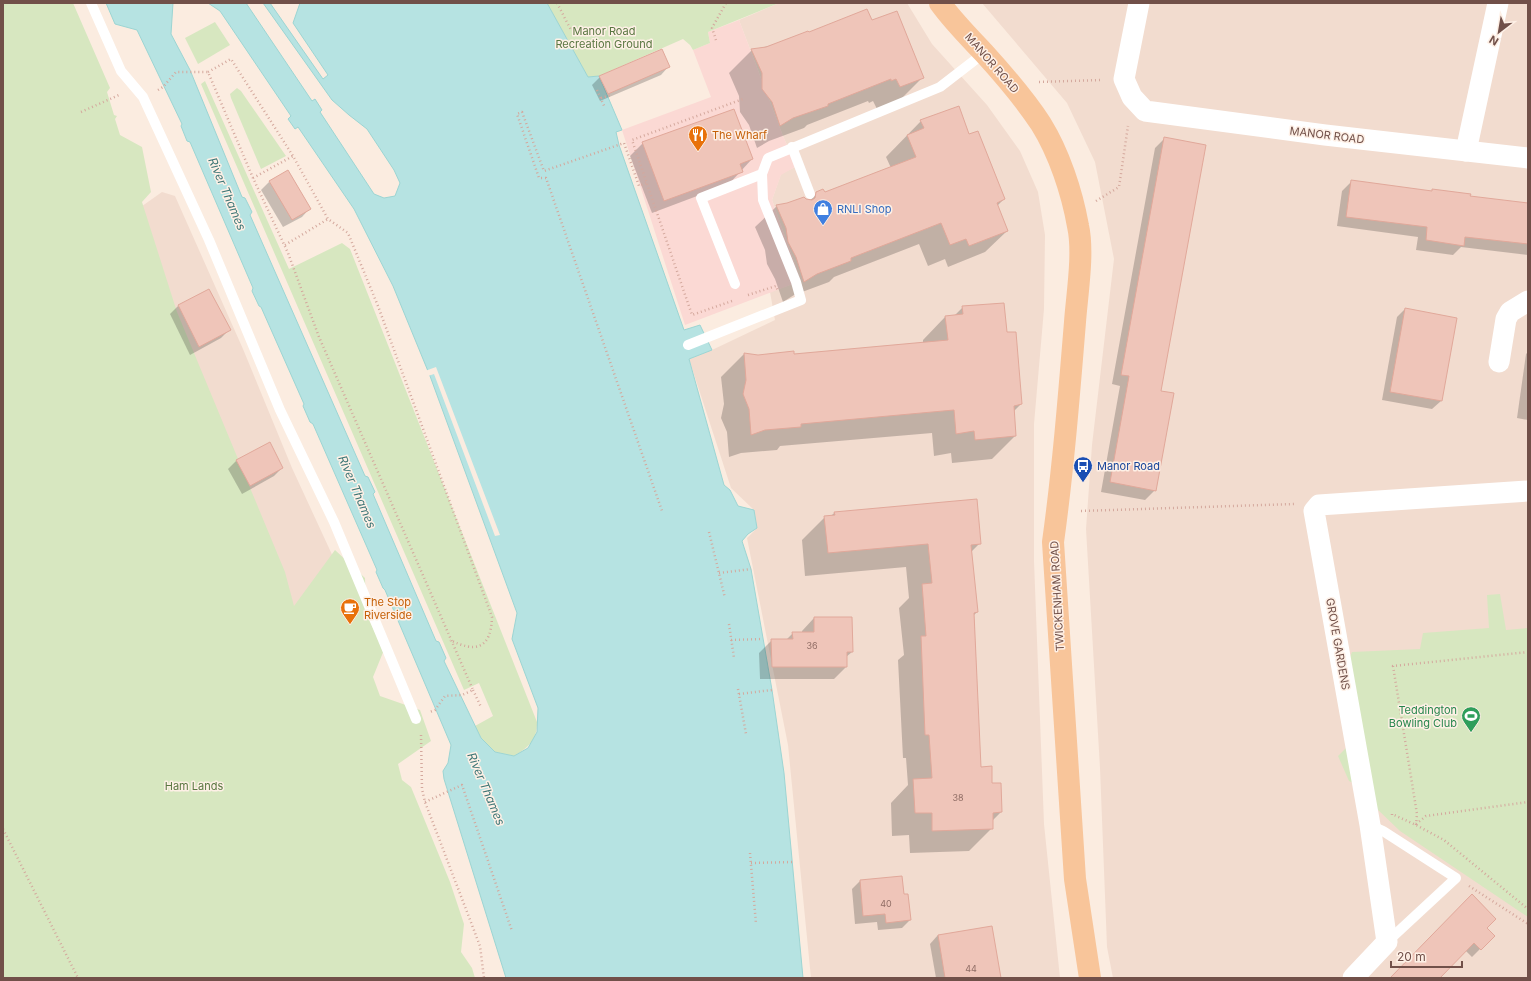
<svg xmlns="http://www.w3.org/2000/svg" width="1531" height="981" font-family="Inter,sans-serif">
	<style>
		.residential { fill: #f2dccf }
		.commercial { fill: #fbd9d4 }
		.green { fill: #d7e7c0 }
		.water { fill: #b6e3e2; stroke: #9cd5d3 }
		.pier { fill: #fbece0 }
		.shadow { fill: #0003 }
		.building { fill: #efc5b9; stroke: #e1a89a }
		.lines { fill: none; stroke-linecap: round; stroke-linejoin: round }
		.path { stroke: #d4a89d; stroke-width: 2.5; stroke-dasharray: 1 3; stroke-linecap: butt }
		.service { stroke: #fff; stroke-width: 10 }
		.minor { stroke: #fff; stroke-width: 21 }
		.primary { stroke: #f8c59a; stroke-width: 22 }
		.labels { text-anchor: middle; stroke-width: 3; stroke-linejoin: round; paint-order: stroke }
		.number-label { font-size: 9px; fill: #906d65 }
		.park-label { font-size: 11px; fill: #5a7742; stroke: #fef0e6 }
		.street-label { font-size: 11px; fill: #715049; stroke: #fef0e6 }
		.food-label { font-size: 11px; fill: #c56008; stroke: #fef0e6; text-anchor: start }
		.shop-label { font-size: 11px; fill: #366cbe; stroke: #fef0e6; text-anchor: start }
		.transit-label { font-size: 11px; fill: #164399; stroke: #fef0e6; text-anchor: start }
		.leisure-label { font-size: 11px; fill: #27864d; stroke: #fef0e6; text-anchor: end }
		.water-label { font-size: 12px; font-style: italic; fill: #3d7676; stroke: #fef0e6 }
	</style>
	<rect width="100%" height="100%" fill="#fbece0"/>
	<g class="residential">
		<path d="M779 3H907L932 44 987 105 1020 151 1038 192 1045 235 1044 309 1034 424V561L1044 824 1060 978H811L788 745 747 538 757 528 754 510 731 488 689 359 712 350 775 320 770 292 801 281 772 200 781 174 795 167 794 161 783 136 739 20Z"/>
		<path d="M982 3H1528V978H1113L1107 947 1100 768 1086 529 1092 445 1114 259 1095 162 1067 103Z"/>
		<path d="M162 192 175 196 243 349 292 468 347 587 290 612 128 216Z"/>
	</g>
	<path class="commercial" d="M739 20 783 136 794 161 795 167 781 175 772 200 801 281 685 325 622 130 711 97 693 50 710 43 708 32Z"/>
	<g class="green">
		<path d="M3 3H73L110 88 107 92 114 115 117 116 115 119 120 135 142 147 151 192 142 202 177 312 285 572 294 606 335 550 365 578 366 614 384 650 373 677 380 696 420 710 431 741 398 764 402 780 411 787 450 882 464 924 461 952 472 968 475 978H3Z"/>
		<path d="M547 3H779L708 32 710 43 693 50 690 45 683 39 599 76 588 77Z"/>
		<path d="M215 22 230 45 198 64 185 38Z"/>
		<path d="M205 81 289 269 342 243 350 249 537 722C537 740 529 747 514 756L495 752 481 738 475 726 493 716 479 683 464 690 201 84Z"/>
		<path d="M237 88 241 91 286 156 261 169 231 98 230 94Z"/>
		<path d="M1500 594 1506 630 1528 628V917L1400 831 1375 807 1373 793 1349 781 1338 756 1348 746 1345 669 1352 652 1420 649 1423 633 1489 628 1487 595Z"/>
	</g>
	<path class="water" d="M106 3H173L171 34 190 70 242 197 245 198 252 212 250 215 365 476 368 477 375 492 373 494 436 641 439 642 446 658 444 661 481 738 495 752 514 756 528 748 537 732 538 708 512 639 517 613 430 376 393 286 354 209 298 127 295 129 288 119 291 116 220 11 208 3H246L312 101 315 99 322 110 320 112 374 194 384 198 395 196 400 183 394 170 367 129 349 115 332 100 263 3H270L323 79 328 75 293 23 300 3H547L588 77 599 76 622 130 616 132 619 145 684 330 700 325 712 350 689 359 724 485 730 490 738 506 754 510 757 528 748 534 742 541 751 569 772 690 784 773 803 978H506L444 779 443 771 448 763 451 745 385 590 383 588 376 572 377 570 313 424 310 422 303 406 304 404 261 307 259 306 252 291 253 288 190 142 187 141 181 126 182 124 137 30 115 24Z"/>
	<path class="pier" d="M436 367 500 535 495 536 434 374 428 376 425 371Z"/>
	<g class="shadow">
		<path d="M872 21 923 77 900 100 877 109 873 101 869 103 868 101 807 125 804 128 769 141 757 148 749 125 740 112 739 96 729 73 752 50Z"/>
		<path d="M669 66 661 75 600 101 592 85 600 77Z"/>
		<path d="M921 121 969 136 1004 199 997 206 1007 231 985 252 948 267 945 259 928 266 919 244 834 277 829 282 794 295 783 302 775 279 767 264 765 250 755 227 777 206 809 201 817 193 824 194 891 168 886 157Z"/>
		<path d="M1165 138 1160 392 1155 490 1145 500 1101 492 1120 386 1112 384 1155 148Z"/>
		<path d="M643 143 752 159 729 184 652 213 630 156Z"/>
		<path d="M1352 181 1431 192 1433 190 1469 197 1528 204V255L1461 247 1453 255 1416 250 1418 237 1337 226 1342 191Z"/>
		<path d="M269 182 310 208 302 217 283 227 261 190Z"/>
		<path d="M178 306 230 329 221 338 190 355 170 314Z"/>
		<path d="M963 307 1006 333 1021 404 1013 412 1015 436 992 459 952 463 951 453 934 456 932 433 780 446 777 450 741 453 729 457 727 432 721 418 724 404 721 377 744 354 758 356 793 355 923 343V340L945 317 954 316Z"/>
		<path d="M1405 309 1441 401 1432 409 1382 400 1397 317Z"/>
		<path d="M1528 352V420L1517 418 1526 354Z"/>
		<path d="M269 443 282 468 274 476 242 494 228 469 236 461Z"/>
		<path d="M835 512 980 543 971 552 977 612 974 615 980 768 991 784 1001 812 992 821V828L969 851 910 853 909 835 892 836 891 803 908 785 906 758H903L898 660 904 655 899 608 909 598 906 567 805 576 802 540 825 517H830Z"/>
		<path d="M814 618 852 652 846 657V667L834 679H760L759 653 772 640H786L793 633H802V631Z"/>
		<path d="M860 881 903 895 910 920 902 928 878 930 877 922 855 924 852 889Z"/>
		<path d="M1485 928 1493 936 1472 957 1465 950 1438 978H1391Z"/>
		<path d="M938 935 999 978H936L930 944Z"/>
	</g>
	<g class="building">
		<path d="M867 9 872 20 897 11 924 78 900 87 896 79 891 81V79L828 104V106L793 118 780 126 772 102 762 89V73L751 49 766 47 808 31 809 32Z"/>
		<path d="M662 49 670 67 608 94 599 76Z"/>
		<path d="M959 106 969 134 978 131 1005 199 997 203 1008 231 969 246 966 239 950 245 941 223 851 258V261L817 274 804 282 796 257 788 242 786 228 776 205 787 203 804 197 806 199 812 200 815 198 816 192 823 189 825 192 916 157 907 135 924 128 920 120Z"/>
		<path d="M734 109 753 159 740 164 743 172 664 201 642 142Z"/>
		<path d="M1164 137 1206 145 1161 391 1174 393 1156 491 1110 482 1129 376 1121 375Z"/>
		<path d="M288 170 311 209 292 220 269 181Z"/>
		<path d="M1351 180 1432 191V189L1471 194 1470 196 1528 203V244L1465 237 1464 246 1426 240 1427 227 1346 217Z"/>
		<path d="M209 289 231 330 199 347 178 305Z"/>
		<path d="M1004 303 1007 332H1016L1022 404 1014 406 1016 436 975 440 974 431 956 434 954 410 801 424V427L765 430 751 435 749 409 743 394 746 380 744 353 758 355 794 351V354L948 340 945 316 963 314 962 306Z"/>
		<path d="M1405 308 1457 318 1442 401 1390 392Z"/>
		<path d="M270 442 283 468 250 486 236 460Z"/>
		<path d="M977 499 981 544 971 545 978 612 974 613 981 767 992 766V783H1001L1002 812 993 813V829L932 831V813H915L913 779 932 778 929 735H925L921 636H926L922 584 932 583 928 544 828 553 824 516 835 515 834 512Z"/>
		<path d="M814 617H852L853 652H847V667H772L771 639H793L792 632H814Z"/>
		<path d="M902 876 904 894H908L911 920 886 923 885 914 863 916 860 880Z"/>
		<path d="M1472 894 1496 919 1487 928 1495 936 1481 950 1474 943 1440 978H1390Z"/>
		<path d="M992 926 1001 978H945L938 935Z"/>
	</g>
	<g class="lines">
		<g class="path">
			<path d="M557 3 571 30"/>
			<path d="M716 40 712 28 726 3"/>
			<path d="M208 72 231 59 293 156"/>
			<path d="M1039 82 1102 80"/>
			<path d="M158 90 163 87 176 72H208L253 178 288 253 319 337 473 690 462 695 445 696 435 710 430 712"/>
			<path d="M597 90 605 108"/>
			<path d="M601 98 611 95"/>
			<path d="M81 112 119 95"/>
			<path d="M253 178 293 156 328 219 348 233 378 306 492 617C491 649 476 653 450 640"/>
			<path d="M646 183 639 186 624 143 544 171 522 112 517 114 539 178H546L662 511"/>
			<path d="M1096 201 1119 187 1128 126"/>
			<path d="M285 245 328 219"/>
			<path d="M748 295 776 286 778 291"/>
			<path d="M732 301 692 315 632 140 743 99"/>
			<path d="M1081 511 1294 504"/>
			<path d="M709 532 725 598"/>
			<path d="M719 573 751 569"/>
			<path d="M729 624 734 658"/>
			<path d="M731 640 763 639"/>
			<path d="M738 689 746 734"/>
			<path d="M473 690 481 707"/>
			<path d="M739 694 772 690"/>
			<path d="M421 735 422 789 425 802 480 946 484 978"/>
			<path d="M425 802 462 785 512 931"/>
			<path d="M1392 815V814L1416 825 1444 840 1528 909"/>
			<path d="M1416 824 1426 816 1528 802"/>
			<path d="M1416 825 1417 814 1393 666 1528 652"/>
			<path d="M3 829 78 978"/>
			<path d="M750 853 756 924"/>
			<path d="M751 863 793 862"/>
			<path d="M1469 886 1528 924"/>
			<path d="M778 978V977"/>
		</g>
		<g class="service">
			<path d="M91 3 121 71 143 97 209 240 280 410 334 522 416 719"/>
			<path d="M792 147 810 194"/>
			<path d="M735 284 701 198 762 174 768 158 940 87 984 53"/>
			<path d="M688 345 801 300 796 282 763 200 762 174"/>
			<path d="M1370 825 1383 831 1456 878 1387 942"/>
		</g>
		<g class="minor">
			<path d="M1139 3 1124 79 1132 97 1145 111 1325 135 1528 158"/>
			<path d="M1466 151 1498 3"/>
			<path d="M1499 362 1506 319 1510 312 1528 301"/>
			<path d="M1353 978 1387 942 1370 825 1314 511 1319 505 1528 491"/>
		</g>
		<path class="primary" d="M940 3C953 21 969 37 984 53 1004 75 1024 98 1041 124 1059 153 1072 192 1078 226 1084 253 1077 294 1075 322 1069 396 1063 470 1053 542L1075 879 1090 978"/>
	</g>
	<defs>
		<g id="restaurant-pin" transform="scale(1)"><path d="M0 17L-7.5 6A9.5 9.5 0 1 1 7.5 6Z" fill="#e8710a" stroke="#fef0e6"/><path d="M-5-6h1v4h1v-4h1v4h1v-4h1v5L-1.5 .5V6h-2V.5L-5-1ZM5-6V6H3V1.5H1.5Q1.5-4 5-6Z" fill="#fff"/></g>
		<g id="shop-pin" transform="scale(1)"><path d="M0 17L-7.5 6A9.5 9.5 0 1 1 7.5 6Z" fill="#3f7fe0" stroke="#fef0e6"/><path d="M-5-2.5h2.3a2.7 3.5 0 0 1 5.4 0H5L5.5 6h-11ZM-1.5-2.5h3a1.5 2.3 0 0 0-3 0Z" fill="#fff"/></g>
		<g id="bus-pin" transform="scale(1)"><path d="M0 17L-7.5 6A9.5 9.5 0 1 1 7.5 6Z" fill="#1a4fb4" stroke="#fef0e6"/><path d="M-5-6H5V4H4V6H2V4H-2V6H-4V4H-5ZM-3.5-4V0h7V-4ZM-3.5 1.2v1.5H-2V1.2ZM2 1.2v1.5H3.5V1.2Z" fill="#fff"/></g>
		<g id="cafe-pin" transform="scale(1)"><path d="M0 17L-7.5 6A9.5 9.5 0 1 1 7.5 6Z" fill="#e8710a" stroke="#fef0e6"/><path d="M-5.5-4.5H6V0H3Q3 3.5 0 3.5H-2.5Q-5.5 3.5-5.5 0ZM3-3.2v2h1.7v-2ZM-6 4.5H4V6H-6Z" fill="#fff"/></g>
		<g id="stadium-pin" transform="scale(1)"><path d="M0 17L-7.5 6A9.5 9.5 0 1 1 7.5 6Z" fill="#2e9e5b" stroke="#fef0e6"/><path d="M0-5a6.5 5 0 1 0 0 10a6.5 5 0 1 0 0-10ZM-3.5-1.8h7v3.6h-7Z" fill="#fff"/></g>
	</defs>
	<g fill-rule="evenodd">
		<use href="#restaurant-pin" x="698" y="135"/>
		<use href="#shop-pin" x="823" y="209"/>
		<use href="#bus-pin" x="1083" y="466"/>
		<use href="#cafe-pin" x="350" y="608"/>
		<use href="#stadium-pin" x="1471" y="716"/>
	</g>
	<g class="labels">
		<g class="number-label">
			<text x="812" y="649">36</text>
			<text x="958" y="801">38</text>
			<text x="886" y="907">40</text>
			<text x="971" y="972">44</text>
		</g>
		<g class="park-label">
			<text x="604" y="35">Manor Road<tspan x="604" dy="13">Recreation Ground</tspan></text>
			<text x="194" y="790">Ham Lands</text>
		</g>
		<g class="street-label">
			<text transform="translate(992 63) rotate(49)" y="4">MANOR ROAD</text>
			<text transform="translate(1327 135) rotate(7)" y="4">MANOR ROAD</text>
			<text transform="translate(1057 596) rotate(-93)" y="4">TWICKENHAM ROAD</text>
			<text transform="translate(1338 644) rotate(80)" y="4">GROVE GARDENS</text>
		</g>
		<g class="food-label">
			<text x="712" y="139">The Wharf</text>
			<text x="364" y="606">The Stop<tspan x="364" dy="13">Riverside</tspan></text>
		</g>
		<g class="shop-label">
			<text x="837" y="213">RNLI Shop</text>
		</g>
		<g class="transit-label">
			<text x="1097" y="470">Manor Road</text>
		</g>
		<g class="leisure-label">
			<text x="1457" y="714">Teddington<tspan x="1457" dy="13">Bowling Club</tspan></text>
		</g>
		<g class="water-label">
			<text transform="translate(227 194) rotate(67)" y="4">River Thames</text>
			<text transform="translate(357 492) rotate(67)" y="4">River Thames</text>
			<text transform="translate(486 789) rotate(67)" y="4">River Thames</text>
		</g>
	</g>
	<rect width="1531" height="981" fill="none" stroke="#715049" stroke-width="8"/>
	<g transform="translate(1499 32) rotate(211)" stroke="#fef0e6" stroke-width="3" paint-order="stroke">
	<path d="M0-3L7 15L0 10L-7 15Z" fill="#715049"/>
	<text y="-6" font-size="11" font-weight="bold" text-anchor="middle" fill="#715049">N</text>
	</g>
	<path d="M1391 961v6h71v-6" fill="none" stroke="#715049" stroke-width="2"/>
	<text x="1397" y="961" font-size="12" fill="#715049" stroke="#fef0e6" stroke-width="3" paint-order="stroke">20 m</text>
</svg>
